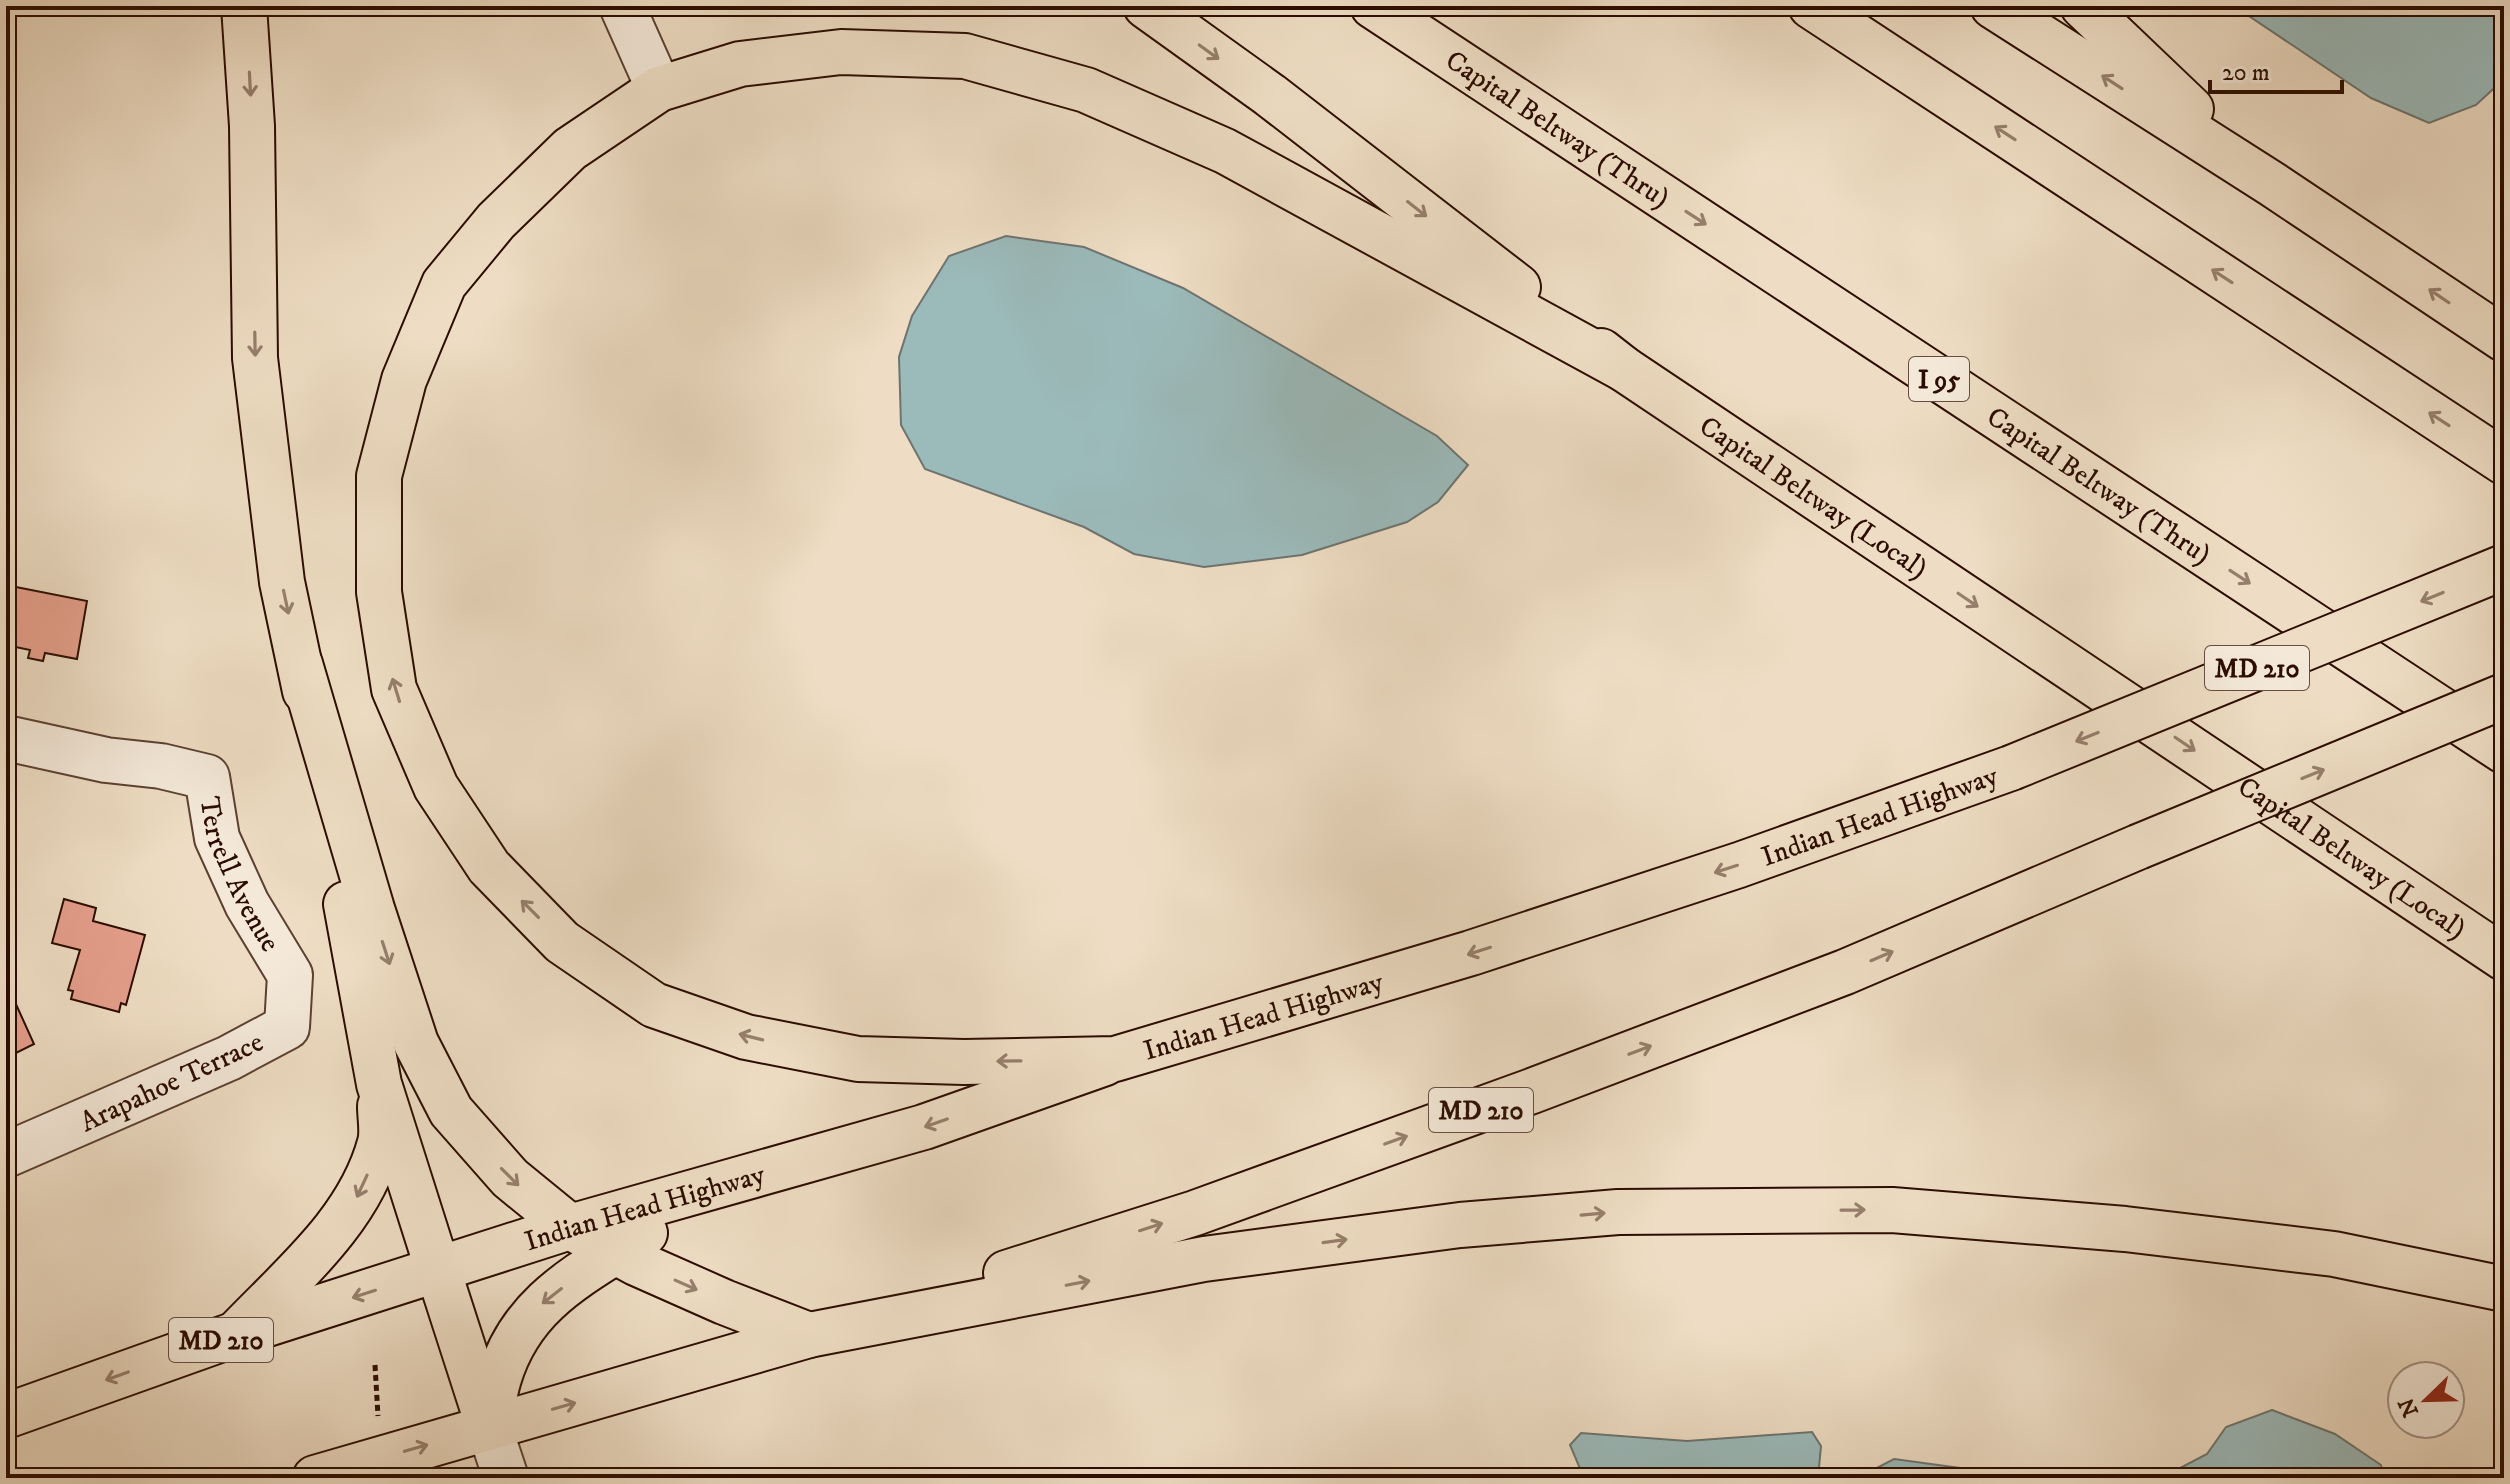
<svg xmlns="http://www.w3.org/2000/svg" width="2510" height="1484" font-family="'IM FELL DW Pica',serif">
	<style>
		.water { fill: #9bbaba; stroke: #6e7470; stroke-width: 2 }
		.building { fill: #e6a08d; stroke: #2b0c00; stroke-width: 2 }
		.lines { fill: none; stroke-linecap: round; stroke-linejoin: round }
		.minor-casing { stroke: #5c4031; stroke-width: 48 }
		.major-casing { stroke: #2b0c00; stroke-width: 48 }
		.highway-casing { stroke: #2b0c00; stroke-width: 48 }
		.path { stroke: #2b0c00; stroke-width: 5; stroke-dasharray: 6 4; stroke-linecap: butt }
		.minor { stroke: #f4e9d9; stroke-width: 44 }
		.major { stroke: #eeddc4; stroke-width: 44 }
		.highway { stroke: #eeddc4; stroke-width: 44 }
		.highway-bridge-casing { stroke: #2b0c00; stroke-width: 48; stroke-linecap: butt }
		.highway-bridge { stroke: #eeddc4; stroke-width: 44 }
		.oneway { stroke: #967f6c }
		.labels { text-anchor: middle; stroke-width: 8; stroke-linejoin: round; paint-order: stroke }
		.shield { fill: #f4e9d9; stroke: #674e41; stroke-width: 2 }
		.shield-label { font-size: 26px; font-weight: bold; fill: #2b0c00 }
		.street-label { font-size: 28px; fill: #2b0c00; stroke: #f4e9d9 }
	</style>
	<rect width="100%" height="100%" fill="#eeddc4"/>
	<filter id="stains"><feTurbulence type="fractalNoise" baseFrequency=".0025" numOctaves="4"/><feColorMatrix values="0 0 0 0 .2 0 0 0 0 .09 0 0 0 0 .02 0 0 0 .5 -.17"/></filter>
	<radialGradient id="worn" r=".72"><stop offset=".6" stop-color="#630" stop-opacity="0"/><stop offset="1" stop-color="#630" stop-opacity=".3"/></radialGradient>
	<g class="water">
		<path d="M2234 6H2504V79L2476 105 2429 123 2371 98Z"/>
		<path d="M1006 236 1084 247 1183 288 1437 436 1468 465 1438 502 1407 522 1302 555 1204 567 1134 554 1084 527 925 469 901 425 899 357 912 316 949 256Z"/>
		<path d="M2272 1410 2335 1434 2381 1465 2384 1478H2113L2165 1476 2207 1454 2226 1427Z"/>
		<path d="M1812 1432 1821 1446 1818 1478H1584L1570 1445 1581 1433 1687 1441Z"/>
		<path d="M1894 1459 2034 1478H1863L1865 1474Z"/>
	</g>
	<g class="building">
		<path d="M16 587 87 601 77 659 45 653 43 661 28 658 30 650 6 645 13 604 6 603V596L7 592 15 594Z"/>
		<path d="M64 899 96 908 93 921 145 935 126 1005 121 1003 119 1012 71 999 73 991 68 990 80 950 52 943Z"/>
		<path d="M10 991 34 1044 6 1058V993Z"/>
	</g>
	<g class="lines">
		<g class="minor-casing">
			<g id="minor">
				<path d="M622 6 659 89"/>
				<path id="s1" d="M6 738 106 760 161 766 207 777 217 838 247 904 290 975 287 1027 229 1058 6 1155"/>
				<path d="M489 1427 506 1478"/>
			</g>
		</g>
		<g class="major-casing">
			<g id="major">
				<path d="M438 1270 488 1425"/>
				<path id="s2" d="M6 1416 236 1334 570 1227 924 1127 1105 1063"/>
				<path d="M489 1427C492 1411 494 1394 499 1378 522 1301 582 1274 645 1233"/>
				<path d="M315 1478 809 1335"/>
			</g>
		</g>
		<g class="highway-casing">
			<g id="highway">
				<path d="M244 6 252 126 255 358 282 582 305 691"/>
				<path d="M1146 6 1270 95 1518 287"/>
				<path id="s3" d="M1373 6 2504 751"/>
				<path d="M1811 6 2504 462"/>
				<path d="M1993 6 2272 184 2504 339"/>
				<path d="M2083 6 2191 109"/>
				<path id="s4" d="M1601 351 1624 369 2504 958"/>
				<path id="s5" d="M1624 369 1225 151 1086 90 965 56 841 52 740 64 659 89 570 149 496 221 444 284 404 380 379 476V592L394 689 436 787 489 867 562 942 654 1005 746 1037 858 1059 964 1062 1115 1059 1471 953 1739 865 2011 768"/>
				<path d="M300 664 372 909 416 1043 451 1111 510 1178 570 1227 636 1263 724 1302 809 1335 1204 1259 1460 1225 1618 1212 1892 1210 2125 1229 2334 1254 2504 1289"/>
				<path d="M346 904 379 1084 438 1270"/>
				<path d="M1006 1273 1195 1213 1532 1091 1845 972 2138 847"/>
				<path d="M236 1334C290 1277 359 1222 380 1143 383 1132 380 1118 380 1106"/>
			</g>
		</g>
		<path class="path" d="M375 1365 378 1416"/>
		<use href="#minor" class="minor"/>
		<use href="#major" class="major"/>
		<use href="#highway" class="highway"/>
		<g class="highway-bridge-casing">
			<g id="highway-bridge">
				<path d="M2011 768 2504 567"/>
				<path d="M2138 847 2504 696"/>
			</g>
		</g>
		<use href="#highway-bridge" class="highway-bridge"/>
	</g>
	<defs><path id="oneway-shaft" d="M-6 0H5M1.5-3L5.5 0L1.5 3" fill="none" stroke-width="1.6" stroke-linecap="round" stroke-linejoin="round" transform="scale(2)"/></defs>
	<g class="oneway">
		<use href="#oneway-shaft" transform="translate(1209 52) rotate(36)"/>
		<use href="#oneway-shaft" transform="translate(2112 82) rotate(-147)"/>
		<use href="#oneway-shaft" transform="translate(250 84) rotate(87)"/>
		<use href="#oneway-shaft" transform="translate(2005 133) rotate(-147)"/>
		<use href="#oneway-shaft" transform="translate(1417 209) rotate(38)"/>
		<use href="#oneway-shaft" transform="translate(1696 218) rotate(33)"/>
		<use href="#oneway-shaft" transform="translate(2222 276) rotate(-147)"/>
		<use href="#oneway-shaft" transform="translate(2439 296) rotate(-146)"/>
		<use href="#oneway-shaft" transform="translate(255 344) rotate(89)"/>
		<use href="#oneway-shaft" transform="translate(2439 419) rotate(-147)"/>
		<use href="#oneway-shaft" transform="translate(2240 577) rotate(33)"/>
		<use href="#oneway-shaft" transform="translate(2432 597) rotate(158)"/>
		<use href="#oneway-shaft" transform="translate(1968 600) rotate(34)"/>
		<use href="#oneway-shaft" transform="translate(286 602) rotate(78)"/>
		<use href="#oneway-shaft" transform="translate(396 690) rotate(-107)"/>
		<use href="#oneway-shaft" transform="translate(2087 737) rotate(158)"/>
		<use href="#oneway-shaft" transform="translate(2185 744) rotate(34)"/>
		<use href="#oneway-shaft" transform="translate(2313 774) rotate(-22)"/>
		<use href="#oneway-shaft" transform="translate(1726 869) rotate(162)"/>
		<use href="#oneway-shaft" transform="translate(530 909) rotate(-135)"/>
		<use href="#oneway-shaft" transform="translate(1479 951) rotate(162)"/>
		<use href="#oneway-shaft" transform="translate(386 953) rotate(72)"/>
		<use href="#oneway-shaft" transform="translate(1882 956) rotate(-23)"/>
		<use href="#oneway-shaft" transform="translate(751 1037) rotate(-166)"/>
		<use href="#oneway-shaft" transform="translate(1640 1050) rotate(-21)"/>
		<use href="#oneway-shaft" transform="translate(1009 1061) rotate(179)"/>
		<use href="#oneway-shaft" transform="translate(936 1123) rotate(161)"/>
		<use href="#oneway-shaft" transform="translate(1396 1140) rotate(-20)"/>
		<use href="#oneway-shaft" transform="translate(510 1177) rotate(45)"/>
		<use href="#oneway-shaft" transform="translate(362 1186) rotate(115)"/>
		<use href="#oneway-shaft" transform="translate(1853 1210) rotate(-1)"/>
		<use href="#oneway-shaft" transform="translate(1593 1214) rotate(-5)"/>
		<use href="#oneway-shaft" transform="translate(1151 1227) rotate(-18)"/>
		<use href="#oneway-shaft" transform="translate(1335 1241) rotate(-8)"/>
		<use href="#oneway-shaft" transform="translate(1078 1283) rotate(-11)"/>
		<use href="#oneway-shaft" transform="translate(686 1285) rotate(24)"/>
		<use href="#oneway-shaft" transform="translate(364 1294) rotate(162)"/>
		<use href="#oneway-shaft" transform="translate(552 1296) rotate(142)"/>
		<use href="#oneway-shaft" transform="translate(117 1376) rotate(160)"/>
		<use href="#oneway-shaft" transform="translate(564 1406) rotate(-16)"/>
		<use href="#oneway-shaft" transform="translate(416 1448) rotate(-16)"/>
	</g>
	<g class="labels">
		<g class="shield">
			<rect x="1909" y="357" width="60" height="44" rx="6"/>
			<rect x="2205" y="646" width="104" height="44" rx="6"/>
			<rect x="1429" y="1088" width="104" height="44" rx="6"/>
			<rect x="169" y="1318" width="104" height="44" rx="6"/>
		</g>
		<g class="shield-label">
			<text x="1939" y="388">I 95</text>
			<text x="2257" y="677">MD 210</text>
			<text x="1481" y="1119">MD 210</text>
			<text x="221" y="1349">MD 210</text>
		</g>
		<g class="street-label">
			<text dy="10" stroke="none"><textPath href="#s3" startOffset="222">Capital Beltway (Thru)</textPath></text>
			<text dy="10" stroke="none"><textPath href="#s3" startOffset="870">Capital Beltway (Thru)</textPath></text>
			<text dy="10" stroke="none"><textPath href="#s4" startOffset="258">Capital Beltway (Local)</textPath></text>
			<text dy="10" stroke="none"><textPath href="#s5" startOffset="3442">Indian Head Highway</textPath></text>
			<text dy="10" stroke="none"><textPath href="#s4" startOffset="906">Capital Beltway (Local)</textPath></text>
			<text dy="10" stroke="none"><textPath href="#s1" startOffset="308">Terrell Avenue</textPath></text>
			<text dy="10" stroke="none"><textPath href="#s5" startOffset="2794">Indian Head Highway</textPath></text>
			<text transform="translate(171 1081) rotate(-25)" y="10">Arapahoe Terrace</text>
			<text dy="10" stroke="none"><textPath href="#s2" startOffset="672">Indian Head Highway</textPath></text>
		</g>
	</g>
	<rect width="2510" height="1484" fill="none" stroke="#eeddc4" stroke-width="32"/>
	<rect x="8" y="8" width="2494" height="1468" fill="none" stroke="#2b0c00" stroke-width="4"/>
	<rect x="16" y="16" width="2478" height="1452" fill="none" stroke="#2b0c00" stroke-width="2"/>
	<g transform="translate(2426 1400) rotate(247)"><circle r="38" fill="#f4e9d9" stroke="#a49182" stroke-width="2"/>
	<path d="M0-6L14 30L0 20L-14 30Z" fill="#8f2418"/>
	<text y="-12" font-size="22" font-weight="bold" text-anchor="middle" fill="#2b0c00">N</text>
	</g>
	<path d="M2210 80v12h132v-12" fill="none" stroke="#2b0c00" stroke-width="4"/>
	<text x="2222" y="80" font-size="24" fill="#2b0c00" stroke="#f4e9d9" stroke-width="6" paint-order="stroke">20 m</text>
	<rect width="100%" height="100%" filter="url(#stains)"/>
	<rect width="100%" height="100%" fill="url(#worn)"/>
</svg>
